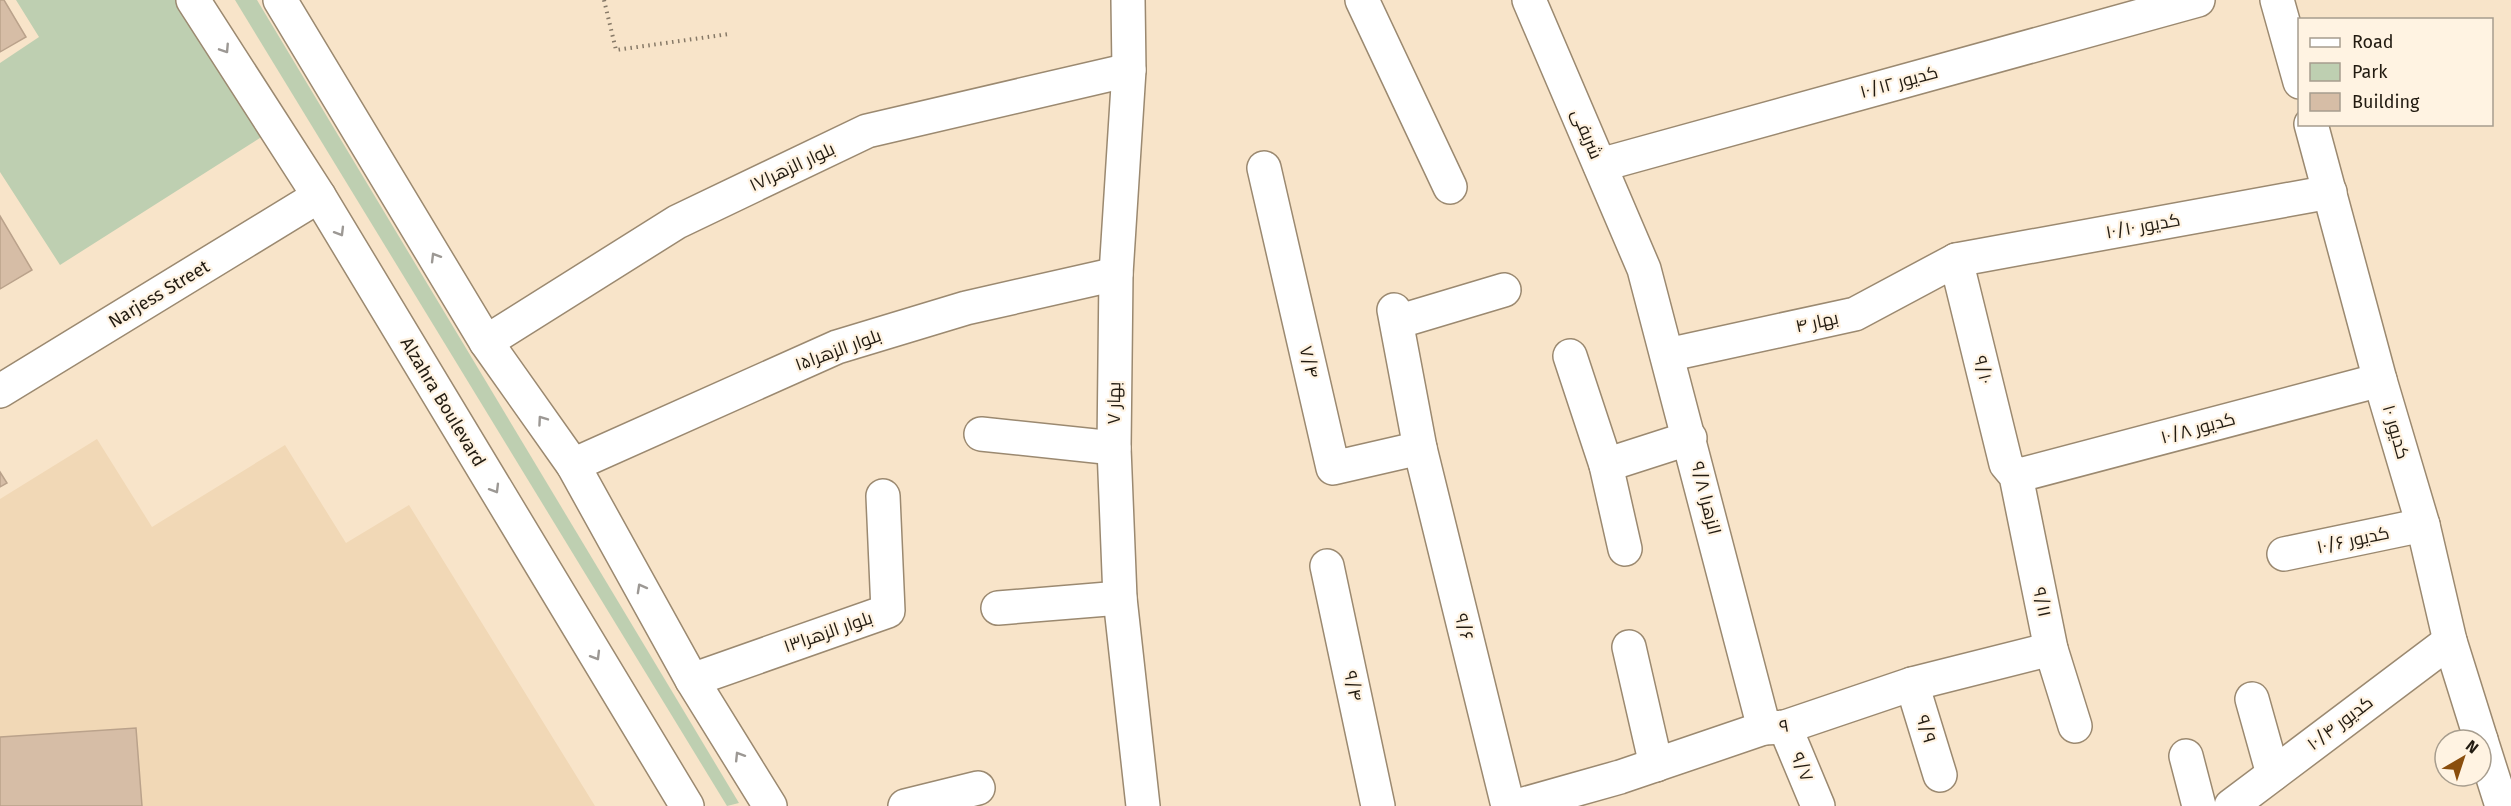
<svg xmlns="http://www.w3.org/2000/svg" width="2511" height="806" font-family="'Fira Sans',Cairo,sans-serif">
	<style>
		.built { fill: #f1d8b6 }
		.green { fill: #becfb1 }
		.building { fill: #d6bda6; stroke: #baa28b; stroke-width: 1.5 }
		.lines { fill: none; stroke-linecap: round; stroke-linejoin: round }
		.minor-casing { stroke: #9b8970; stroke-width: 36 }
		.tertiary-casing { stroke: #9b8970; stroke-width: 36 }
		.secondary-casing { stroke: #9b8970; stroke-width: 36 }
		.path { stroke: #867967; stroke-width: 4; stroke-dasharray: 1.5 4.5; stroke-linecap: butt }
		.minor { stroke: #fff; stroke-width: 33 }
		.tertiary { stroke: #fff; stroke-width: 33 }
		.secondary { stroke: #fff; stroke-width: 33 }
		.oneway { stroke: #9c9894 }
		.labels { text-anchor: middle; stroke-width: 4.5; stroke-linejoin: round; paint-order: stroke }
		.street-label { font-size: 18px; fill: #221b11; stroke: #fff3e2 }
	</style>
	<rect width="100%" height="100%" fill="#f8e4c9"/>
	<path class="built" d="M97 439 152 527 285 445 346 543 409 505 595 806H0V499Z"/>
	<g class="green">
		<path d="M16 0H176L263 136 60 265 0 172V63L39 37Z"/>
		<path d="M235 0H257L739 803 727 806Z"/>
	</g>
	<g class="building">
		<path d="M0 0H4L26 37 0 52Z"/>
		<path d="M0 216 32 270 0 289Z"/>
		<path d="M0 472 7 483 0 487Z"/>
		<path d="M136 728 142 806H0V737Z"/>
	</g>
	<g class="lines">
		<g class="minor-casing">
			<g id="minor">
				<path d="M1128 0 1129 70 1116 274 1114 448 1120 598 1143 806"/>
				<path d="M1362 0 1450 187"/>
				<path d="M1529 0 1644 269 1764 728"/>
				<path d="M2277 0 2300 82"/>
				<path d="M2311 124 2380 380 2423 525 2450 641 2481 740"/>
				<path d="M1600 165 2198 0"/>
				<path d="M1264 168 1333 468 1420 448"/>
				<path d="M1956 260 2006 464 2016 476 2051 649 2075 726"/>
				<path d="M1394 310 1420 448 1508 806"/>
				<path d="M1397 322 1504 290"/>
				<path d="M486 342 677 222 867 131 1129 70"/>
				<path d="M1667 355 1855 314 1956 260 2330 192"/>
				<path d="M1570 356 1606 465 1625 549"/>
				<path d="M981 434 1114 448"/>
				<path d="M573 465 837 347 966 308 1116 274"/>
				<path d="M1606 465 1690 438"/>
				<path d="M2016 476 2380 380"/>
				<path d="M2284 554 2423 525"/>
				<path d="M1327 566 1378 806"/>
				<path d="M998 608 1120 598"/>
				<path d="M1629 647 1656 765"/>
				<path d="M692 680 888 611 883 496"/>
				<path d="M1912 684 1940 775"/>
				<path d="M2252 699 2273 774"/>
				<path d="M1785 727 1818 806"/>
				<path d="M2481 740 2502 806"/>
				<path d="M2186 756 2199 806"/>
				<path d="M905 806 978 788"/>
				<path d="M1517 806 1620 777 1764 728 1785 727 1912 684 2051 649"/>
				<path d="M2231 806 2450 641"/>
			</g>
		</g>
		<g class="tertiary-casing">
			<path id="tertiary" d="M0 391 319 196"/>
		</g>
		<g class="secondary-casing">
			<g id="secondary">
				<path d="M193 0 319 196 687 806"/>
				<path d="M280 0 486 342 573 465 692 680 770 806"/>
			</g>
		</g>
		<path class="path" d="M604 0 616 50 729 34"/>
		<use href="#minor" class="minor"/>
		<use href="#tertiary" class="tertiary"/>
		<use href="#secondary" class="secondary"/>
	</g>
	<defs><path id="oneway-chevron" d="M-2-3.5L2.5 0L-2 3.5" fill="none" stroke-width="1.6" stroke-linecap="round" stroke-linejoin="round" transform="scale(1.5)"/></defs>
	<g class="oneway">
		<use href="#oneway-chevron" transform="translate(225 49) rotate(57)"/>
		<use href="#oneway-chevron" transform="translate(340 232) rotate(59)"/>
		<use href="#oneway-chevron" transform="translate(435 257) rotate(-121)"/>
		<use href="#oneway-chevron" transform="translate(542 420) rotate(-125)"/>
		<use href="#oneway-chevron" transform="translate(495 489) rotate(59)"/>
		<use href="#oneway-chevron" transform="translate(641 588) rotate(-119)"/>
		<use href="#oneway-chevron" transform="translate(596 656) rotate(59)"/>
		<use href="#oneway-chevron" transform="translate(739 756) rotate(-122)"/>
	</g>
	<g class="labels">
		<g class="street-label">
			<text transform="translate(1899 82) rotate(-15)" y="6">کدیور ۱۰/۱۲</text>
			<text transform="translate(1587 134) rotate(67)" y="6">شریفی</text>
			<text transform="translate(792 167) rotate(-25)" y="6">بلوار الزهرا۱۷</text>
			<text transform="translate(2143 226) rotate(-10)" y="6">کدیور ۱۰/۱۰</text>
			<text transform="translate(159 294) rotate(-31)" y="6">Narjess Street</text>
			<text transform="translate(1817 322) rotate(-12)" y="6">بهار ۴</text>
			<text transform="translate(838 350) rotate(-20)" y="6">بلوار الزهرا۱۵</text>
			<text transform="translate(1309 362) rotate(77)" y="6">۷/۴</text>
			<text transform="translate(1983 370) rotate(76)" y="6">۹/۱۰</text>
			<text transform="translate(443 402) rotate(59)" y="6">Alzahra Boulevard</text>
			<text transform="translate(1114 403) rotate(-89)" y="6">بهار ۷</text>
			<text transform="translate(2198 428) rotate(-15)" y="6">کدیور ۱۰/۸</text>
			<text transform="translate(2396 432) rotate(74)" y="6">کدیور ۱۰</text>
			<text transform="translate(1706 498) rotate(76)" y="6">الزهرا ۹/۸</text>
			<text transform="translate(2353 540) rotate(-12)" y="6">کدیور ۱۰/۶</text>
			<text transform="translate(2042 602) rotate(78)" y="6">۹/۱۱</text>
			<text transform="translate(1464 627) rotate(76)" y="6">۹/۶</text>
			<text transform="translate(828 632) rotate(-19)" y="6">بلوار الزهرا۱۳</text>
			<text transform="translate(1353 686) rotate(78)" y="6">۹/۴</text>
			<text transform="translate(2340 723) rotate(-37)" y="6">کدیور ۱۰/۴</text>
			<text transform="translate(1784 726) rotate(-10)" y="6">۹</text>
			<text transform="translate(1926 729) rotate(73)" y="6">۹/۹</text>
			<text transform="translate(1802 767) rotate(67)" y="6">۹/۷</text>
		</g>
	</g>
	<rect x="2298" y="18" width="195" height="108" fill="#fff3e2" stroke="#a79d8e" stroke-width="1.5"/>
	<rect x="2310" y="38" width="30" height="9" fill="#ffffff" stroke="#a79d8e" stroke-width="1.5"/>
	<text x="2352" y="48" font-size="18" fill="#221b11">Road</text>
	<rect x="2310" y="63" width="30" height="18" fill="#becfb1" stroke="#a79d8e" stroke-width="1.5"/>
	<text x="2352" y="78" font-size="18" fill="#221b11">Park</text>
	<rect x="2310" y="93" width="30" height="18" fill="#d6bda6" stroke="#a79d8e" stroke-width="1.5"/>
	<text x="2352" y="108" font-size="18" fill="#221b11">Building</text>
	<g transform="translate(2463 758) rotate(39)"><circle r="28" fill="#fff3e2" stroke="#a79d8e" stroke-width="1.5"/>
	<path d="M0-4.5L10 22L0 15L-10 22Z" fill="#8a4e0d"/>
	<text y="-9" font-size="16" font-weight="bold" text-anchor="middle" fill="#221b11">N</text>
	</g>
</svg>
